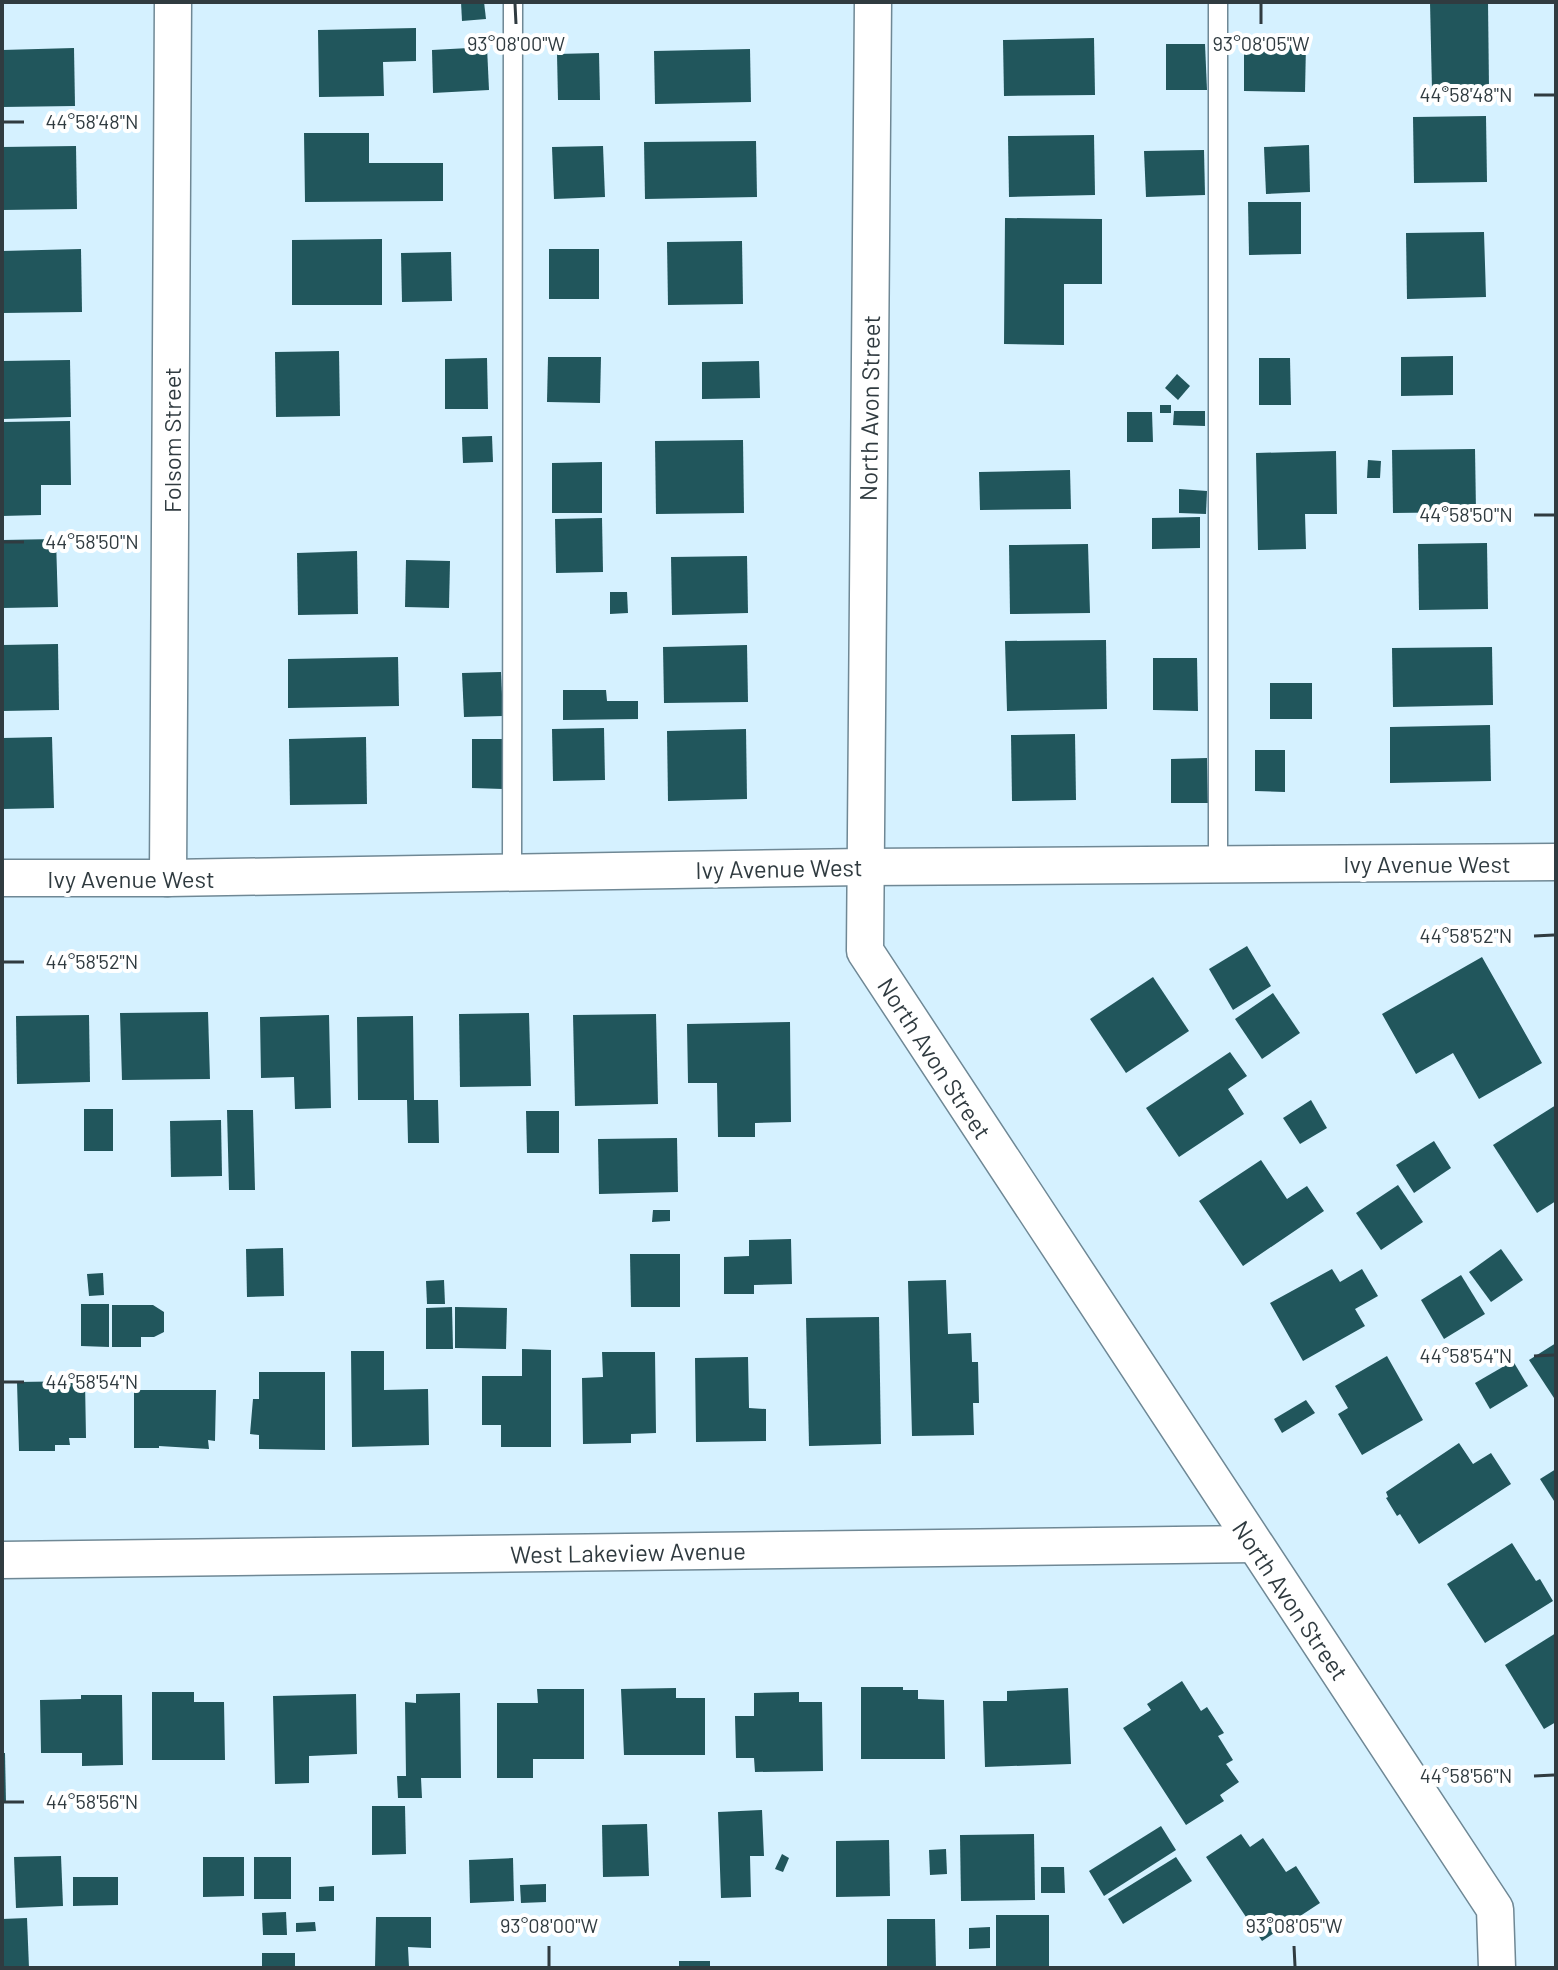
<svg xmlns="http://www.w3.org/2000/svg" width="1558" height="1970" font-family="Barlow,sans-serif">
<rect width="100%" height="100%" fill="#d5f1ff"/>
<g fill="#21565c">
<path d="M 461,2 L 484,2 L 486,19 L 462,21 Z"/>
<path d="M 1430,2 L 1488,2 L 1489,89 L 1432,90 Z"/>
<path d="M 416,28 L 416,61 L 383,62 L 384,96 L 319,97 L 318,30 Z"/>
<path d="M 1094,38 L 1095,95 L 1004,96 L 1003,40 Z"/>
<path d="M 1166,44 L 1205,44 L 1207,90 L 1166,90 Z"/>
<path d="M 1244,44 L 1306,44 L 1305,92 L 1244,91 Z"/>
<path d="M 487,47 L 489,90 L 433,93 L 432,50 Z"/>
<path d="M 74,48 L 75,106 L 2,107 L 2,50 Z"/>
<path d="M 750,49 L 751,102 L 655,104 L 654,51 Z"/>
<path d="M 599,53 L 600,100 L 558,100 L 557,54 Z"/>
<path d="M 1486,116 L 1487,182 L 1414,183 L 1413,117 Z"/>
<path d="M 304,133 L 369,133 L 369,163 L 443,163 L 443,201 L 305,202 Z"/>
<path d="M 1094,135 L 1095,195 L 1009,197 L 1008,136 Z"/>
<path d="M 756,141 L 757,197 L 645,199 L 644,142 Z"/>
<path d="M 1309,145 L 1310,192 L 1266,194 L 1264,147 Z"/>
<path d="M 76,146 L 77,209 L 2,210 L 2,147 Z"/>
<path d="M 603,146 L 605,197 L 554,199 L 552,147 Z"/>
<path d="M 1204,150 L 1205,195 L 1146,197 L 1144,151 Z"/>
<path d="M 1248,202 L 1301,202 L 1301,254 L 1249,255 Z"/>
<path d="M 1005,218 L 1102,219 L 1102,284 L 1064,284 L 1064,345 L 1004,344 Z"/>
<path d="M 1484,232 L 1486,297 L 1407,299 L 1406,233 Z"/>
<path d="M 382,239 L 382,305 L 292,305 L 292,240 Z"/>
<path d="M 742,241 L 743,304 L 668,305 L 667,242 Z"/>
<path d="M 81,249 L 82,312 L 2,313 L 2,251 Z"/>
<rect x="549" y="249" width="50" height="50"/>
<path d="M 451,252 L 452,301 L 402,302 L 401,253 Z"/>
<path d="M 339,351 L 340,416 L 276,417 L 275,352 Z"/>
<path d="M 1453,356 L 1453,395 L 1401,396 L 1401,357 Z"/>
<path d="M 548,357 L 601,357 L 600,403 L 547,402 Z"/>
<path d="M 487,358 L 488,409 L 445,409 L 445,359 Z"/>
<path d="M 1259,358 L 1290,358 L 1291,405 L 1259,405 Z"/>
<path d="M 70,360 L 71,417 L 2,419 L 2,361 Z"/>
<path d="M 759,361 L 760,398 L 702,399 L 702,362 Z"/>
<path d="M 1177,374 L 1190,386 L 1178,400 L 1165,388 Z"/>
<rect x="1160" y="405" width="11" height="8"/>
<path d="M 1174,411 L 1205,411 L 1205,426 L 1173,425 Z"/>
<path d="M 1127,412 L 1152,412 L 1153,442 L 1127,442 Z"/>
<path d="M 70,421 L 71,485 L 41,485 L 41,515 L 2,516 L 2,422 Z"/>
<path d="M 492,436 L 493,462 L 463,463 L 462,437 Z"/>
<path d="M 743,440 L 744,513 L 656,514 L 655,441 Z"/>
<path d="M 1475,449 L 1476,512 L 1393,513 L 1392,450 Z"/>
<path d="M 1336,451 L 1337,514 L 1305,514 L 1306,549 L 1258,550 L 1256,453 Z"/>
<path d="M 1368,460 L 1381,461 L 1380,478 L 1367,478 Z"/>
<path d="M 602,462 L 602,513 L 552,513 L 552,463 Z"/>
<path d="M 1070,470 L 1071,509 L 980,510 L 979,472 Z"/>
<path d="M 1179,489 L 1207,491 L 1206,514 L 1179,513 Z"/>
<path d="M 1200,517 L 1200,548 L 1152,549 L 1152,518 Z"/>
<path d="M 602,518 L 603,572 L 556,573 L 555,519 Z"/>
<path d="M 56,539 L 58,607 L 2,608 L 2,540 Z"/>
<path d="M 1487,543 L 1488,609 L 1419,610 L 1418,544 Z"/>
<path d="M 1088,544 L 1090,613 L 1010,614 L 1009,545 Z"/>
<path d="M 357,551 L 358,614 L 298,615 L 297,553 Z"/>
<path d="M 747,556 L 748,613 L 672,615 L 671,557 Z"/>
<path d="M 406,560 L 450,561 L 449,608 L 405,607 Z"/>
<path d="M 610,592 L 627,592 L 628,613 L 610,614 Z"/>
<path d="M 1106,640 L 1107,709 L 1007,711 L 1005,641 Z"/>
<path d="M 58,644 L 59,710 L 2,711 L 2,645 Z"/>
<path d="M 747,645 L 748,702 L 664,703 L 663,647 Z"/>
<path d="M 1492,647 L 1493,705 L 1393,707 L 1392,648 Z"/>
<path d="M 398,657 L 399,706 L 288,708 L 288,659 Z"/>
<path d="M 1153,658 L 1197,658 L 1198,711 L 1153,710 Z"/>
<path d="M 501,672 L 503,716 L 464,717 L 462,673 Z"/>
<rect x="1270" y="683" width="42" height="36"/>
<path d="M 563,690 L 606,690 L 607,701 L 638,701 L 638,719 L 563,720 Z"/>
<path d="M 1490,725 L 1491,781 L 1390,783 L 1390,727 Z"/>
<path d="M 604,728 L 605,780 L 553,781 L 552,729 Z"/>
<path d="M 746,729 L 747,799 L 668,801 L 667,731 Z"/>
<path d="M 1075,734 L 1076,800 L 1012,801 L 1011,735 Z"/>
<path d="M 52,737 L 54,808 L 2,809 L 2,738 Z"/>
<path d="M 366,737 L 367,804 L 290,805 L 289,739 Z"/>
<path d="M 472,739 L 504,739 L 503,789 L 472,788 Z"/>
<path d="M 1255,750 L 1285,750 L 1285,792 L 1255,791 Z"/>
<path d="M 1207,758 L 1208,803 L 1171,803 L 1171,759 Z"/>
<path d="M 1247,946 L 1271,986 L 1233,1010 L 1209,969 Z"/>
<path d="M 1482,957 L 1542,1063 L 1479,1099 L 1453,1053 L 1416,1074 L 1382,1014 Z"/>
<path d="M 1153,977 L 1189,1031 L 1126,1073 L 1090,1019 Z"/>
<path d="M 1273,993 L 1300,1033 L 1262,1059 L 1235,1019 Z"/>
<path d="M 208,1012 L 210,1079 L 122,1080 L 120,1013 Z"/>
<path d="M 529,1013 L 531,1086 L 460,1087 L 459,1014 Z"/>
<path d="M 656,1014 L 658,1104 L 575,1106 L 573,1015 Z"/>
<path d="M 89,1015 L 90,1082 L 17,1084 L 16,1016 Z"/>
<path d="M 329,1015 L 331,1108 L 295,1109 L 294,1077 L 261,1078 L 260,1017 Z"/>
<path d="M 413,1016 L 414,1100 L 438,1100 L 439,1143 L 408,1143 L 407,1100 L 358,1100 L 357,1017 Z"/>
<path d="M 790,1022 L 791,1122 L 755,1123 L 755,1137 L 718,1137 L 717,1083 L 688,1083 L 687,1024 Z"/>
<path d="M 1230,1052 L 1247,1076 L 1228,1089 L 1244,1114 L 1179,1157 L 1146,1108 Z"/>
<path d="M 1311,1100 L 1327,1128 L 1300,1144 L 1283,1118 Z"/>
<path d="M 1556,1105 L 1556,1201 L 1537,1213 L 1493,1145 Z"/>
<rect x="84" y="1109" width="29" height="42"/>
<path d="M 227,1110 L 253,1110 L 255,1190 L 229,1190 Z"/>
<path d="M 526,1111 L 559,1111 L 559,1153 L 527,1153 Z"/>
<path d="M 221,1120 L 222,1176 L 171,1177 L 170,1121 Z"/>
<path d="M 677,1138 L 678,1192 L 599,1194 L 598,1139 Z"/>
<path d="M 1434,1141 L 1451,1168 L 1414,1193 L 1396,1165 Z"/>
<path d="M 1261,1160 L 1287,1199 L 1307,1186 L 1324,1211 L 1243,1266 L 1199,1201 Z"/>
<path d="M 1398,1185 L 1423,1222 L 1381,1250 L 1356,1213 Z"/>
<path d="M 653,1210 L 670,1210 L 670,1221 L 652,1222 Z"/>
<path d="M 791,1239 L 792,1284 L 754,1285 L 754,1294 L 724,1294 L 724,1257 L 749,1256 L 749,1240 Z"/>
<path d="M 283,1248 L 284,1296 L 247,1297 L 246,1249 Z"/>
<path d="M 1501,1249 L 1523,1280 L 1491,1302 L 1469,1272 Z"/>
<path d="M 630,1254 L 680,1254 L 680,1307 L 631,1307 Z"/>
<path d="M 1332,1269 L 1340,1282 L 1362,1269 L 1378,1296 L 1355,1309 L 1365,1326 L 1303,1361 L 1270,1303 Z"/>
<path d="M 103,1273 L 104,1295 L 89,1296 L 87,1274 Z"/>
<path d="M 1461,1275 L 1485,1314 L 1444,1339 L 1421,1300 Z"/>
<path d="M 444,1280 L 445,1304 L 427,1304 L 426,1281 Z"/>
<path d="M 946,1280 L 948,1334 L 971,1333 L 972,1362 L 978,1362 L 979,1403 L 973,1403 L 974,1435 L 912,1436 L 908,1281 Z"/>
<path d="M 81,1304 L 109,1304 L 109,1347 L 81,1346 Z"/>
<path d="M 112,1305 L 153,1305 L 164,1312 L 164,1332 L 154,1337 L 141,1337 L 141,1347 L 112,1347 Z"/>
<path d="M 452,1307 L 453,1349 L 426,1349 L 426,1308 Z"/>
<path d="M 455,1307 L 507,1308 L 506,1349 L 455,1348 Z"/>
<path d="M 879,1317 L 881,1444 L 809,1446 L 806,1318 Z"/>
<path d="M 1556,1343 L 1556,1401 L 1529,1360 Z"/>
<path d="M 522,1349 L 551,1350 L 551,1447 L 501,1447 L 501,1425 L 482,1425 L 482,1376 L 522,1376 Z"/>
<path d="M 351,1351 L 384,1351 L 384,1390 L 428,1389 L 429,1445 L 352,1447 Z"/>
<path d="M 602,1352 L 655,1352 L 656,1433 L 631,1434 L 631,1443 L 583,1444 L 582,1378 L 603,1377 Z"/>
<path d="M 1387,1356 L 1423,1420 L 1362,1455 L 1338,1414 L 1348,1408 L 1335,1386 Z"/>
<path d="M 748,1357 L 749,1408 L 766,1409 L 766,1441 L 696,1442 L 695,1358 Z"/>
<path d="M 1513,1361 L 1528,1386 L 1490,1409 L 1475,1383 Z"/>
<path d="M 259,1372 L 325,1372 L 325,1450 L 259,1449 L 259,1435 L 250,1434 L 253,1399 L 259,1399 Z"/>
<path d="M 85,1381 L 86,1438 L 69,1438 L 70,1445 L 55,1445 L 55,1451 L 19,1451 L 17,1382 Z"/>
<path d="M 134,1390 L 216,1390 L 215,1441 L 208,1440 L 209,1449 L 159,1446 L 159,1448 L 134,1448 Z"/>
<path d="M 1306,1400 L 1315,1413 L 1282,1433 L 1274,1419 Z"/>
<path d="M 1459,1443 L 1473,1464 L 1491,1453 L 1511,1484 L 1419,1544 L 1400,1514 L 1397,1516 L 1386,1498 L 1388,1497 L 1386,1492 Z"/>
<path d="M 1556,1469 L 1556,1504 L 1540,1479 Z"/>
<path d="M 1512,1543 L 1536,1581 L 1540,1579 L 1553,1601 L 1485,1643 L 1447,1584 Z"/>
<path d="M 1556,1633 L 1556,1722 L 1544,1729 L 1505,1665 Z"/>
<path d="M 1182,1681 L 1201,1711 L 1207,1707 L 1224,1733 L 1218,1736 L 1233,1760 L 1226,1764 L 1239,1782 L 1220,1795 L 1224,1801 L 1186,1825 L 1123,1728 L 1151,1710 L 1147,1704 Z"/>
<path d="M 861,1687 L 903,1687 L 903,1690 L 918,1690 L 918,1699 L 944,1700 L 945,1759 L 861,1759 Z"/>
<path d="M 676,1688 L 676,1698 L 705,1698 L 705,1755 L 624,1755 L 621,1689 Z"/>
<path d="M 1068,1688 L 1071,1764 L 985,1767 L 983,1701 L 1007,1701 L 1007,1691 Z"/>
<path d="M 537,1689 L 584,1689 L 584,1759 L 533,1759 L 533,1778 L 497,1778 L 497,1703 L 538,1703 Z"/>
<path d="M 152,1692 L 194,1692 L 194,1702 L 224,1702 L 225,1760 L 152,1760 Z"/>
<path d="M 799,1692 L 799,1702 L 822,1702 L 823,1771 L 755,1772 L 754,1758 L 736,1758 L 735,1716 L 754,1716 L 754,1693 Z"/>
<path d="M 460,1693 L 461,1778 L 421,1778 L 422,1798 L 398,1798 L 397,1776 L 406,1776 L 405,1702 L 416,1703 L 416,1694 Z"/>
<path d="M 356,1694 L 357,1754 L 309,1756 L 309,1783 L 275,1784 L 273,1696 Z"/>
<path d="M 81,1695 L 122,1695 L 123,1765 L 82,1766 L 82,1753 L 41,1753 L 40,1700 L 81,1699 Z"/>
<path d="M 2,1753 L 5,1753 L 6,1803 L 2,1803 Z"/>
<path d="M 372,1806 L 405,1806 L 406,1854 L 372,1855 Z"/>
<path d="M 762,1810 L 764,1856 L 750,1856 L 751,1897 L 721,1898 L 718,1812 Z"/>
<path d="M 647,1824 L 649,1876 L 603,1877 L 602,1825 Z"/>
<path d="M 1161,1826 L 1176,1850 L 1104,1896 L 1089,1871 Z"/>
<path d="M 1034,1834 L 1035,1900 L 961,1901 L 960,1835 Z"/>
<path d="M 1241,1834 L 1250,1847 L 1263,1838 L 1286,1872 L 1296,1866 L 1320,1903 L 1262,1941 L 1206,1857 Z"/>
<path d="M 889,1840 L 890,1896 L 836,1897 L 836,1841 Z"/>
<path d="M 946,1849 L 947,1874 L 930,1875 L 929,1850 Z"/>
<path d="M 782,1854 L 789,1858 L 783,1872 L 775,1869 Z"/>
<path d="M 61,1856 L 63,1906 L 16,1908 L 14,1857 Z"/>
<path d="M 203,1857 L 244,1857 L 244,1896 L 203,1897 Z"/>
<rect x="254" y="1857" width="37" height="42"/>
<path d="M 1176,1857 L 1192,1881 L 1123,1924 L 1108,1899 Z"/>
<path d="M 513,1858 L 514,1901 L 470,1903 L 469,1860 Z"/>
<path d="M 1041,1867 L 1064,1867 L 1065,1893 L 1041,1893 Z"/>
<path d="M 73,1877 L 118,1877 L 118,1905 L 73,1906 Z"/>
<path d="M 546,1884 L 546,1902 L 521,1903 L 520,1885 Z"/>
<path d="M 334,1886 L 334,1901 L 319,1901 L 319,1887 Z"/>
<path d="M 286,1912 L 287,1935 L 263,1935 L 262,1913 Z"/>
<rect x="996" y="1915" width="53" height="53"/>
<path d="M 376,1917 L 431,1917 L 431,1948 L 408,1947 L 409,1967 L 375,1967 Z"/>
<path d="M 27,1918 L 29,1968 L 2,1968 L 2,1919 Z"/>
<path d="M 887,1919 L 935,1919 L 936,1968 L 887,1968 Z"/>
<path d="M 315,1922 L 316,1931 L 296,1932 L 296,1923 Z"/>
<path d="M 990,1927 L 990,1948 L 969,1949 L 969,1928 Z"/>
<rect x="262" y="1953" width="33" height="15"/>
<rect x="679" y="1961" width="31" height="7"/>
</g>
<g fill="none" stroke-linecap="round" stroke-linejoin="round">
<g stroke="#6f8895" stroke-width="21">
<g id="service">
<path d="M 1218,2 L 1218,865"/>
<path d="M 512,872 L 513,2"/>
</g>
</g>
<g stroke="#6f8895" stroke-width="39">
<g id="minor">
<path d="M 873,2 L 865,951 L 1495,1909 L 1497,1968"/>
<path d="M 2,878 L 168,878 L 864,867 L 1556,862"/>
<path d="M 168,878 L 173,2"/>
<path d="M 2,1560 L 1254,1544"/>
</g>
</g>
<use href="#service" stroke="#fff" stroke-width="18"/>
<use href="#minor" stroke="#fff" stroke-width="36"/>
</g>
<path fill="none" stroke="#303b40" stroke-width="3" d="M 515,4 L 516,24M 1261,4 L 1261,24M 1534,95 L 1554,95M 4,122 L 24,122M 1534,515 L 1554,515M 4,542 L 24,542M 1534,936 L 1554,935M 4,962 L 24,962M 1534,1356 L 1554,1355M 4,1382 L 24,1382M 1534,1776 L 1554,1775M 4,1802 L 24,1802M 549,1946 L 549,1966M 1294,1946 L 1295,1966"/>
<g text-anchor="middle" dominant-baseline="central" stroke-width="8" stroke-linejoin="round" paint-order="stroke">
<g font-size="24" fill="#303b40" stroke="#fff">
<text transform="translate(869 408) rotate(-89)">North Avon Street</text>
<text transform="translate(171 440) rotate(-90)">Folsom Street</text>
<text x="1427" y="863">Ivy Avenue West</text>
<text transform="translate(779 868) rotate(-1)">Ivy Avenue West</text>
<text x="131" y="878">Ivy Avenue West</text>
<text transform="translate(935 1058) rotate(57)">North Avon Street</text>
<text transform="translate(628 1552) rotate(-1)">West Lakeview Avenue</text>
<text transform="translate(1291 1600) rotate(56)">North Avon Street</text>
</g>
</g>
<g font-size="20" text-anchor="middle" fill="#303b40" stroke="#fff" stroke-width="8" stroke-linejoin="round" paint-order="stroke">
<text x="516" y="51">93°08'00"W</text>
<text x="1261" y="51">93°08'05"W</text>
<text x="1466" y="102">44°58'48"N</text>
<text x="92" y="129">44°58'48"N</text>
<text x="1466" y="522">44°58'50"N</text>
<text x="92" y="549">44°58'50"N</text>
<text x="1466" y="943">44°58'52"N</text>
<text x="92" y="969">44°58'52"N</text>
<text x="1466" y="1363">44°58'54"N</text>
<text x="92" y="1389">44°58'54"N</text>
<text x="1466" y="1783">44°58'56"N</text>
<text x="92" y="1809">44°58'56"N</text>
<text x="549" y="1933">93°08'00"W</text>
<text x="1294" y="1933">93°08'05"W</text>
</g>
<rect width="1558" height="1970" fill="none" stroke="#303b40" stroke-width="8"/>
</svg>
